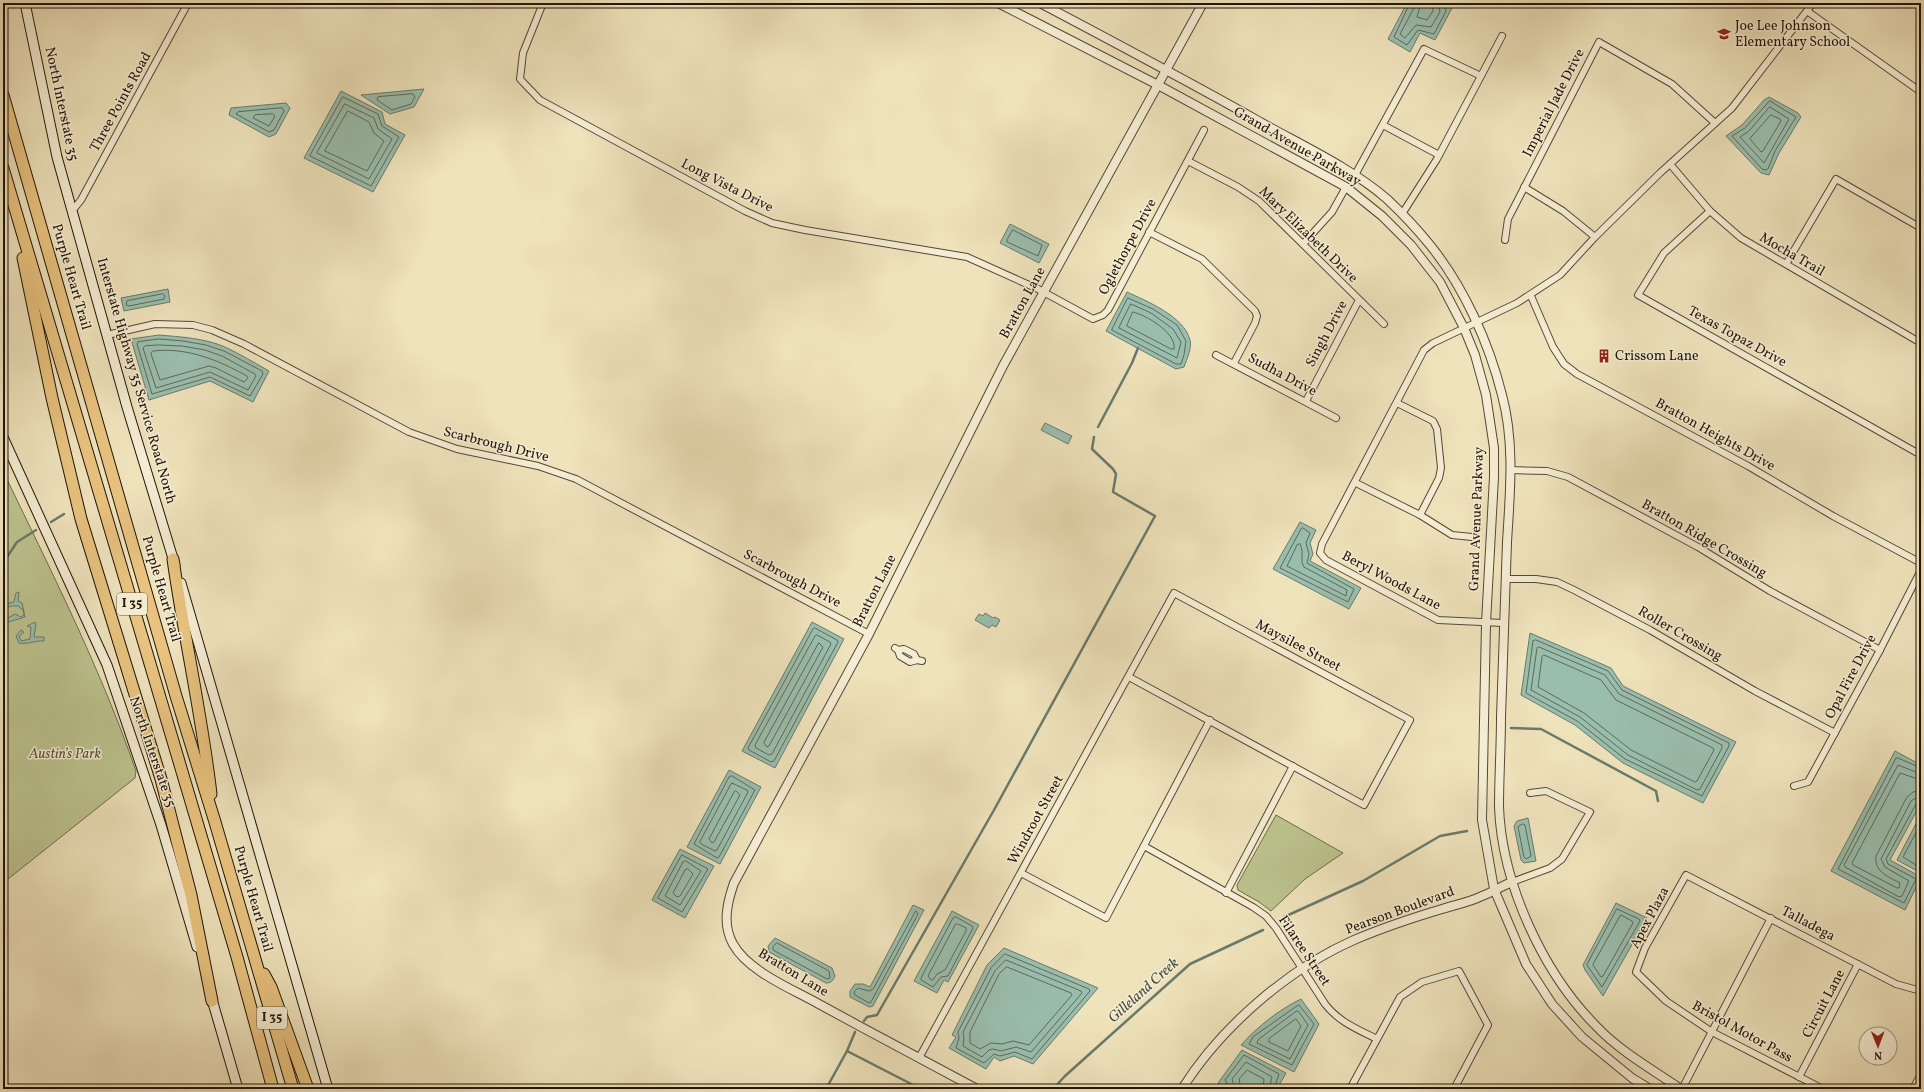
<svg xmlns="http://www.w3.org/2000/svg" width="1924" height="1092" font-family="Vollkorn,serif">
<rect width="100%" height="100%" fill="#efe3bc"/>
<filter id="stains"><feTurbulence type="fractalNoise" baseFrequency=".005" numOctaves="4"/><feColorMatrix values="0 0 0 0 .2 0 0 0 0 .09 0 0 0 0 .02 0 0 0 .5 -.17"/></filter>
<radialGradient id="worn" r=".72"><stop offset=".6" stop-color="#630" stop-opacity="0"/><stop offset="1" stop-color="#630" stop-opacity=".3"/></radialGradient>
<g fill="#bcc38e" stroke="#6e6c4c">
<path d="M 3,471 C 50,569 100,667 136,771 L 135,778 L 3,883 Z"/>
<path d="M 1276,815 L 1343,853 L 1305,879 L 1271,911 L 1259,902 L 1238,890 L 1237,885 Z"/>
</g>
<g fill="#9abead" stroke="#697a6b">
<path d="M 1407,3 L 1443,3 L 1452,8 L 1435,40 L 1420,33 L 1410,52 L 1388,39 Z"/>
<path d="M 424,89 L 414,107 L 390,114 L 361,95 Z"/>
<path d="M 341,91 L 382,112 L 385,124 L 405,135 L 373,192 L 304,158 Z"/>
<path d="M 1769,97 L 1798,113 L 1801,117 L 1779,153 L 1769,175 L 1761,173 L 1726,136 L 1742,125 L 1764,100 Z"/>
<path d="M 286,103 L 290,108 L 276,134 L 269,137 L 229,115 L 231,108 Z"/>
<path d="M 1010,224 L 1049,244 L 1039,263 L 1000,243 Z"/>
<path d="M 168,289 L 170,302 L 124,311 L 121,298 Z"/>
<path d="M 1127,292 C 1146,301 1184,316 1190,340 C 1192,348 1187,359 1184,367 L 1176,369 L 1106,331 Z"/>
<path d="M 159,335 C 181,337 204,338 225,347 C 240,354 255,363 269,371 L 253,402 L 210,381 L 149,400 L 131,339 Z"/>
<path d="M 1045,423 L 1072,436 L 1068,444 L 1041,430 Z"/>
<path d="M 1300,522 L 1316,530 L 1310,543 L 1313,554 L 1310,561 L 1361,588 L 1349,609 L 1273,569 Z"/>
<path d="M 19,592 L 18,601 L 22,603 L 25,617 L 8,622 L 6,619 L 15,614 L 21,617 L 24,615 L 23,610 L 18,606 L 11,606 L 5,609 L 9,603 L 14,602 L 16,593 Z"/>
<path d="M 985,613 L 993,618 L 995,617 L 1000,620 L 996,627 L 992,625 L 989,628 L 975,620 L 979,614 L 983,616 Z"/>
<path d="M 35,622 L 36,624 L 34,637 L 44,637 L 44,641 C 36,640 27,645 19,643 L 16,636 L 21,630 L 24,632 L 19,636 L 21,641 L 30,639 L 31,627 L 27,626 Z"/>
<path d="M 812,622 L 844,639 L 775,768 L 742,751 Z"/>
<path d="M 1530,633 L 1611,668 L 1623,686 L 1736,742 L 1703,803 L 1623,763 L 1575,725 L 1521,695 Z"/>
<path d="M 1895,751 L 1921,765 L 1921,803 L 1890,860 L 1921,877 L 1905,910 L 1831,871 Z"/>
<path d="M 729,770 L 761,787 L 720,864 L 687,847 Z"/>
<path d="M 1921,814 L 1921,873 L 1897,860 Z"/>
<path d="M 1528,818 L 1536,861 L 1524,863 L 1521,860 L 1514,826 L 1517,821 Z"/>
<path d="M 680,849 L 714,866 L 685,918 L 652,900 Z"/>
<path d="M 1616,903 L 1647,918 L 1603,996 L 1585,970 L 1583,965 Z"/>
<path d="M 913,905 L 924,910 L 873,1006 L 869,1007 L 850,997 L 850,991 L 855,984 L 863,984 L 870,987 Z"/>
<path d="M 952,911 L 979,925 L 948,982 L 944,980 L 937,993 L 914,981 Z"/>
<path d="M 775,938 L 832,968 L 835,976 C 833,981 831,983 826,983 L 769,952 L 768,946 Z"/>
<path d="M 1004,948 L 1098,988 L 1033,1064 L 1014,1056 L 1000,1061 L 994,1057 L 986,1069 L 949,1048 L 956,1037 L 952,1035 L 987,965 Z"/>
<path d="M 1301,999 L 1319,1024 L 1294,1072 L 1241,1045 C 1257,1027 1280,1009 1301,999 Z"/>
<path d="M 1242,1050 L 1286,1073 L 1277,1089 L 1229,1089 L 1218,1083 Z"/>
</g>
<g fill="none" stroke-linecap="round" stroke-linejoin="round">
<g stroke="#5d695b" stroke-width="1">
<path d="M 1410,3 L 1394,37 L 1407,45 L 1418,30 L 1434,34 L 1446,11 L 1443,3"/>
<path d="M 1415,3 L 1414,8 L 1400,34 L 1405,38 L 1416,25 L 1431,27 L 1440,12 L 1438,3"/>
<path d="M 1421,3 L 1417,17 L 1427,20 L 1433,11 L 1432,3"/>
<path d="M 413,94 L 415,97 L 411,104 L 392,110 L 377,100 L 378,97 Z"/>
<path d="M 343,97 L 378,114 L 382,126 L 399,137 L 371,186 L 310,156 Z"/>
<path d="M 1770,101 L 1796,117 L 1775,151 L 1768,169 L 1766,170 L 1762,169 L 1732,136 L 1745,128 Z"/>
<path d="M 345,104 L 374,118 L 378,129 L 392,139 L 369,179 L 317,153 Z"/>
<path d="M 1770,107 L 1789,119 L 1764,163 L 1740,137 L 1749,131 Z"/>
<path d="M 282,108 L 284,111 L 274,130 L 269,132 L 236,114 L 238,112 Z"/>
<path d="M 348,111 L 369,122 L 374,133 L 384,141 L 367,171 L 325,151 Z"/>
<path d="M 273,114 L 275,116 L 269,126 L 253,118 L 255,115 Z"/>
<path d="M 1771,115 L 1780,119 L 1781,121 L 1763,151 L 1761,152 L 1750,139 Z"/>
<path d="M 1013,230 L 1042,245 L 1038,256 L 1007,242 L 1007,240 Z"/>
<path d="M 163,294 L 165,296 L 164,299 L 129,306 L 126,305 L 127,301 Z"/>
<path d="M 1128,298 L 1153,309 L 1177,325 L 1186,341 L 1184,355 L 1181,364 L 1176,364 L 1112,330 Z"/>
<path d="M 1131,304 L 1151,313 L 1173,329 L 1181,342 L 1177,358 L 1119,328 Z"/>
<path d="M 1133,312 C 1146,315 1177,333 1174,349 L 1171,349 L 1127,326 Z"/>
<path d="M 159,339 L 183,341 L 206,345 L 224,351 L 262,371 L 263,374 L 250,396 L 210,377 L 152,394 L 137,344 L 138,342 Z"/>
<path d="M 159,345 L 182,346 L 205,350 L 222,356 L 255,374 L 256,376 L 248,390 L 210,372 L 156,388 L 143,348 L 145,346 Z"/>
<path d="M 153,351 C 187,347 218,360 247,376 L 248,378 L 244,382 L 216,368 L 209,366 L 160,380 L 151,354 Z"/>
<path d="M 1303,528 L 1310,533 L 1306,543 L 1309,554 L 1307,563 L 1354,589 L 1348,602 L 1280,568 L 1301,529 Z"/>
<path d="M 1300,544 C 1305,554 1299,559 1304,567 L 1347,590 L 1346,596 L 1287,566 L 1297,545 Z"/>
<path d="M 815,628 L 837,640 L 838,642 L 774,761 L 771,762 L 749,750 L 748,748 L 813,629 Z"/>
<path d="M 817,635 L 830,642 L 831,644 L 772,754 L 769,755 L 756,748 L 755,745 L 815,636 Z"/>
<path d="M 1536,640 L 1608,671 L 1622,690 L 1729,743 L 1729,746 L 1702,796 L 1625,759 L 1577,721 L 1526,693 L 1533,641 Z"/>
<path d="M 819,643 L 823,647 L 769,746 L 767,747 L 764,743 Z"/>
<path d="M 1539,647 L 1605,675 L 1619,694 L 1722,745 L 1722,748 L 1700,789 L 1697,790 L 1628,755 L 1580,717 L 1531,690 L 1537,648 Z"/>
<path d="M 1544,655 L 1601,680 L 1616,700 L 1713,748 L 1714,750 L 1697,781 L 1695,782 L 1631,750 L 1584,713 L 1538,687 L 1542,657 Z"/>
<path d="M 1921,768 L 1898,758 L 1896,758 L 1838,869 L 1904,903 L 1916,879 L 1888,864 L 1886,859 L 1916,804 L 1921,802"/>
<path d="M 1921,774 L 1898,765 L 1844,865 L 1845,867 L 1899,897 L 1902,896 L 1909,881 L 1885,867 L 1881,859 L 1911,801 L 1916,798 L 1921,797"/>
<path d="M 732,776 L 755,790 L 719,857 L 717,858 L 694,844 L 729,777 Z"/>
<path d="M 1921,780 L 1900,773 L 1852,863 L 1853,865 L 1897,888 L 1899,888 L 1900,883 C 1889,877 1874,872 1876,856 L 1907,797 L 1913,792 L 1921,791"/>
<path d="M 732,783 L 747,790 L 748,792 L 717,850 L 715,851 L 701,844 L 700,842 Z"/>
<path d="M 736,791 L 740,795 L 714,842 L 712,843 L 709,839 L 734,792 Z"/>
<path d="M 1921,823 L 1903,857 L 1921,868"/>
<path d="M 1523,824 L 1525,825 L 1531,856 L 1526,859 L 1524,857 L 1518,827 Z"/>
<path d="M 682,855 L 708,869 L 682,912 L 658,898 Z"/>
<path d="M 686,861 L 701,871 L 680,905 L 665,896 L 683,862 Z"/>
<path d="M 688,869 L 693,874 L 680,896 L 677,897 L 673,893 L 685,870 Z"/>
<path d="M 1617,909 L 1639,919 L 1640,921 L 1602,987 L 1587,965 Z"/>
<path d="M 916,911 L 918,914 L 871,1002 L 869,1003 L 855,995 L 854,992 L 858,988 L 869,991 L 873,989 Z"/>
<path d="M 1621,915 L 1632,921 L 1633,923 L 1603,976 L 1601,977 L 1593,965 Z"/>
<path d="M 956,917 L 972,926 L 973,928 L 948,976 L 941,977 L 933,987 L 921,980 L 921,978 L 953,918 Z"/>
<path d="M 958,924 L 966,928 L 966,931 L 945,970 L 937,974 L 933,980 L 931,980 L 928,976 L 955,925 Z"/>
<path d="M 777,943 L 829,971 L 830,978 L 827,979 L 773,950 L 773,947 Z"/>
<path d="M 1005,954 L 1089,989 L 1090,991 L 1032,1059 L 1015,1052 L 1000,1056 L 994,1054 L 984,1063 L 956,1048 L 959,1038 L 958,1032 L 991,968 Z"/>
<path d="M 1006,960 L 1081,991 L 1082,993 L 1031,1052 L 1016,1047 L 1001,1051 L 993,1049 L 989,1050 L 982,1057 L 963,1046 L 964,1038 L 963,1032 L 995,971 Z"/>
<path d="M 1007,967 L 1071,993 L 1072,995 L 1029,1045 L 1013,1041 L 1002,1044 L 991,1043 L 980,1049 L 970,1043 L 970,1032 L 999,974 Z"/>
<path d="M 1299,1005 L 1314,1024 L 1292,1065 L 1249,1044 L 1253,1037 Z"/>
<path d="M 1297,1011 L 1299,1012 L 1308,1025 L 1290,1059 L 1257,1043 L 1258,1040 Z"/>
<path d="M 1296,1019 L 1301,1026 L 1288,1051 L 1269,1042 L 1269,1039 Z"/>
<path d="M 1230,1089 L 1225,1080 L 1244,1055 L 1279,1074 L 1274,1089"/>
<path d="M 1235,1089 L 1232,1079 L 1246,1062 L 1272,1077 L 1269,1089"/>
<path d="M 1241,1089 L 1239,1079 L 1247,1070 L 1264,1079 L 1263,1089"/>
</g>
<g stroke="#697a6b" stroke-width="2.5">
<path d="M 1098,427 L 1132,363 L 1138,348"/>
<path d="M 51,522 L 64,514"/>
<path d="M 3,563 L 17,542 L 36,530"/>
<path d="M 1511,728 L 1541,729 L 1656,791 L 1658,801"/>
<path d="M 1284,917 L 1363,881 L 1440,836 L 1467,831"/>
<path d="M 864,1021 L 867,1017 L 877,1015 L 994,810 L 1155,516 L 1113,492 L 1116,474 L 1113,469 L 1092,449 L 1094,437"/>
<path d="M 847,1051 L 855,1032"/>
<path d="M 826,1089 L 847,1051 L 921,1089"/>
<path d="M 1053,1089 L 1065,1076 L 1190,964 L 1263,930"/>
</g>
<g stroke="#544836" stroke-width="8">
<g id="minor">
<path d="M 543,3 L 523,53 L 520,79 L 540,100 L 745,211 L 772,223 L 805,230 L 967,257 L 1038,289 L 1093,319 L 1103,315 L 1108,310 L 1204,130"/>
<path d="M 1807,11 L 1921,92"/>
<path d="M 1481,76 L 1502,36"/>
<path d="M 1383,125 L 1439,155"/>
<path d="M 1188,161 L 1238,187 L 1259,201 L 1384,324"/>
<path d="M 1670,164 L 1710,211 L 1741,238 L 1921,343"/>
<path d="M 1355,175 L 1424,49 L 1481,76 L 1437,159 L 1402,214"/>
<path d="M 1524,187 L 1563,211 L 1595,237"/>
<path d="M 72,211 L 81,200 L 188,3"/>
<path d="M 1710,211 L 1664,253 L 1638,295 L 1921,455"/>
<path d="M 1149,232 L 1202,259 L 1255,311 L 1257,316 L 1255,323 L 1234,363"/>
<path d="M 1505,240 L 1508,219 L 1599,42 L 1672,84 L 1715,123"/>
<path d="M 1303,244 L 1332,212 L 1346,187"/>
<path d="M 1786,264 L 1836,179 L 1921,228"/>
<path d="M 1531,296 L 1553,347 L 1564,364 L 1577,374 L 1748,466 L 1833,516 L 1921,563"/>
<path d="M 107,335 L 155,324 L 193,325 L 212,330 L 244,344 L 409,432 L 457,449 L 538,466 L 576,479 L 869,634"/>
<path d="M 1216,355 L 1336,418"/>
<path d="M 1306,401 L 1359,300"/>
<path d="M 1397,403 L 1433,421 L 1437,429 L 1441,468 L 1439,478 L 1420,515"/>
<path d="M 1510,470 L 1547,471 L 1568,477 L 1698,547 L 1770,591 L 1880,650"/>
<path d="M 1356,483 L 1420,515 L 1452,535 L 1472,537"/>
<path d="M 1506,579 L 1536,579 L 1557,582 L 1574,590 L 1650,630 L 1755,691 L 1835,733"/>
<path d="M 1503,623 L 1438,620 L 1326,560 L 1320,553 L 1322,544 L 1424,350 L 1433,343 L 1517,303 L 1560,275 L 1595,237 L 1660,173 L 1732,108 L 1813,3"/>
<path d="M 895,648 L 898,650 L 900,656 L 910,662 L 917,660 L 922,661"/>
<path d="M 898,650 L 904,649 L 914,654 L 917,660"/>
<path d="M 1794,786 L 1808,782 L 1880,650 L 1921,570"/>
<path d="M 1144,846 L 1253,907 L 1266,916 L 1276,928 L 1325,1004 C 1339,1022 1357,1029 1377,1039"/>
<path d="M 1021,873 L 1106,918 L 1210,720"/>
<path d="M 1512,882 L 1550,868 L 1562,859 L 1590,812 L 1546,791 L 1530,793"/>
<path d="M 1226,893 L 1293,766"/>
<path d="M 919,1058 L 1174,593 L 1410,720 L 1364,805 L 1129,677"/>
<path d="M 1799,1077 L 1858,964"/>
<path d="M 1350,1089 L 1400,997 L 1422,982 L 1459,971 L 1488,1025 L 1454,1089"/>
<path d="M 1682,1089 L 1771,918"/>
<path d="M 1823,1089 L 1712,1032 L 1666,1001 L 1636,972 L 1645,948 L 1686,875 L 1896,984 L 1921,991"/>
</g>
</g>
<g stroke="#544836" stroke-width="10">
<g id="tertiary">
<path d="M 998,3 L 1158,85 L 1346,187 L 1382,216 L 1411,245 L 1440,282 L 1464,328 L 1475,355 L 1486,395 L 1494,448 L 1494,477 L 1486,623 L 1482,820 L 1494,889 L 1526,964 L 1552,1004 L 1582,1037 L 1632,1078 L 1650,1089"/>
<path d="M 1040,3 C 1112,41 1184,79 1255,119 C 1297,143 1352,168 1387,199 C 1402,213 1417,229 1430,245 C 1464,287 1489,343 1502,395 C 1515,443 1510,493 1507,542 C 1505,600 1503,658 1501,717 C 1501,747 1499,777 1499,807 C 1502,884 1543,973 1597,1027 C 1621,1052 1653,1070 1681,1089"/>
<path d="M 977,1089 C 923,1060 870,1032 817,1003 C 790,988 748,971 733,944 C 722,924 727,903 734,883 L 869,634 L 1003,366 L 1203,3"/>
<path d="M 1182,1089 C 1220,1028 1288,969 1354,940 C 1382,928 1412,918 1442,909 C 1455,905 1470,902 1482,896 C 1493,892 1502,886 1512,882"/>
<path d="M 1914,1089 L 1921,1076"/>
</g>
</g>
<g stroke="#201409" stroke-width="11">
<g id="secondary">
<path d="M 25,3 L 57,157 L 127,407 L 175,565"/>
<path d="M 3,437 L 107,665 L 161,825 L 197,947"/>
<path d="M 181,583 L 328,1089"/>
<path d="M 211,996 L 238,1089"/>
</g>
</g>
<g stroke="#201409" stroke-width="13">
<g id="motorway">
<path d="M 3,95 L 176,696 L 215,822 L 293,1089"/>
<path d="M 3,168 L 237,957 L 273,1089"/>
<path d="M 23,258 L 52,398 L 81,519 L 161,779 L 191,895 L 212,1001"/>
<path d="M 173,559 C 184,637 202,715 211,794"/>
<path d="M 264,974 L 271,987 L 308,1089"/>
</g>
</g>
<use href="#minor" stroke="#f5edd3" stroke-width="6"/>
<use href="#tertiary" stroke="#f5edd3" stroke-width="8"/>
<use href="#secondary" stroke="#f5edd3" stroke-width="9"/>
<use href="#motorway" stroke="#e8c27e" stroke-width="11"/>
</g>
<defs>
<g id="school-bare" transform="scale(1.08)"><path d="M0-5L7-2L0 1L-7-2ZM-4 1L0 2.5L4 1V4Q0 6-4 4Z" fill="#8f2418" stroke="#f5edd3" stroke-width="2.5" paint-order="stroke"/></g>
<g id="building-bare" transform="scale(1.08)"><path d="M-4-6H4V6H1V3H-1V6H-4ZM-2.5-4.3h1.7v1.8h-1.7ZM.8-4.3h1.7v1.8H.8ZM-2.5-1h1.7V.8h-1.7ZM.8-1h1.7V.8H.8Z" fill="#8f2418" stroke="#f5edd3" stroke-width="2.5" paint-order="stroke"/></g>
</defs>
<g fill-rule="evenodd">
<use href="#school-bare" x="1724" y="34"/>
<use href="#building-bare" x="1604" y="356"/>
</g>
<g text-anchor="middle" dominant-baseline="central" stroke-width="3" stroke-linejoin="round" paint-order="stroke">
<g fill="#f5edd3" stroke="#605546" stroke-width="1">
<rect x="117" y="593" width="30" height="22" rx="3"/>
<rect x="257" y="1007" width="30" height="22" rx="3"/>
</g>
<g font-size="13" font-weight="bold" fill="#201409">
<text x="132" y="604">I 35</text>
<text x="272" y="1018">I 35</text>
</g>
<g font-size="14" fill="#201409" stroke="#f5edd3" text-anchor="start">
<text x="1735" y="26">Joe Lee Johnson<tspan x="1735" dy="16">Elementary School</tspan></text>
<text x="1615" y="356">Crissom Lane</text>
</g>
<g font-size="14" fill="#201409" stroke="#f5edd3">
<text transform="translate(121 102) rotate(-61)">Three Points Road</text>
<text transform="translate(1554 103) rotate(-63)">Imperial Jade Drive</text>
<text transform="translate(61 104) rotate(78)">North Interstate 35</text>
<text transform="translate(1297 147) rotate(30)">Grand Avenue Parkway</text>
<text transform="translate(727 186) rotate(27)">Long Vista Drive</text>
<text transform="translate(1308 235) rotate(44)">Mary Elizabeth Drive</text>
<text transform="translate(1128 247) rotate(-62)">Oglethorpe Drive</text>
<text transform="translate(1792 255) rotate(30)">Mocha Trail</text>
<text transform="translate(71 277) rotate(74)">Purple Heart Trail</text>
<text transform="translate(1023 303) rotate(-61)">Bratton Lane</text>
<text transform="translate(1327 334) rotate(-62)">Singh Drive</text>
<text transform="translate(1737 337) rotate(29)">Texas Topaz Drive</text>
<text transform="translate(1282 375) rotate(28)">Sudha Drive</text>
<text transform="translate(136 381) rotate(74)">Interstate Highway 35 Service Road North</text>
<text transform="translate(1715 435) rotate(29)">Bratton Heights Drive</text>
<text transform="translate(496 445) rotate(14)">Scarbrough Drive</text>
<text transform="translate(1477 519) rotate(-88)">Grand Avenue Parkway</text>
<text transform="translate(1704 539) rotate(30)">Bratton Ridge Crossing</text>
<text transform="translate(792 579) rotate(28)">Scarbrough Drive</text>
<text transform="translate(1391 581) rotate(28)">Beryl Woods Lane</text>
<text transform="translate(161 589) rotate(74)">Purple Heart Trail</text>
<text transform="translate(875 591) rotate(-63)">Bratton Lane</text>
<text transform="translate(1680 634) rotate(30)">Roller Crossing</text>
<text transform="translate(1298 646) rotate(28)">Maysilee Street</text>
<text transform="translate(1851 677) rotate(-62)">Opal Fire Drive</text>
<text transform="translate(152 752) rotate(71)">North Interstate 35</text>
<text transform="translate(1036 820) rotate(-61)">Windroot Street</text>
<text transform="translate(253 899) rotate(74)">Purple Heart Trail</text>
<text transform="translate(1400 911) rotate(-20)">Pearson Boulevard</text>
<text transform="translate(1650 918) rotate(-62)">Apex Plaza</text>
<text transform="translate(1808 924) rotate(28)">Talladega</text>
<text transform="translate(1304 951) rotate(56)">Filaree Street</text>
<text transform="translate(793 973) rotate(31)">Bratton Lane</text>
<text transform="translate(1824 1004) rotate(-62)">Circuit Lane</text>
<text transform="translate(1742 1032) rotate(29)">Bristol Motor Pass</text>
</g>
<g font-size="14" font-style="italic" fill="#575138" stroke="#f5edd3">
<text x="65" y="754">Austin’s Park</text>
</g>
<g font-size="15" font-style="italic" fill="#4b5042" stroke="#f5edd3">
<text transform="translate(1144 991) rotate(-42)">Gilleland Creek</text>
</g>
</g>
<rect width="1924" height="1092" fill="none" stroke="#efe3bc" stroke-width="16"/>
<rect x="4" y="4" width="1916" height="1084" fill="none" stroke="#201409" stroke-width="2"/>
<rect x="8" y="8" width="1908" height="1076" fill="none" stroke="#201409"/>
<g transform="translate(1878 1046) rotate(179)"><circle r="19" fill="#f5edd3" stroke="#a09682"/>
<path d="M0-3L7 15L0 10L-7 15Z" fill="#8f2418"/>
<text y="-6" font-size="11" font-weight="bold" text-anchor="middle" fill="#201409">N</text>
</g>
<rect width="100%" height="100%" filter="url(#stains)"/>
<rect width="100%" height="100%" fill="url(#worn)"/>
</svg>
